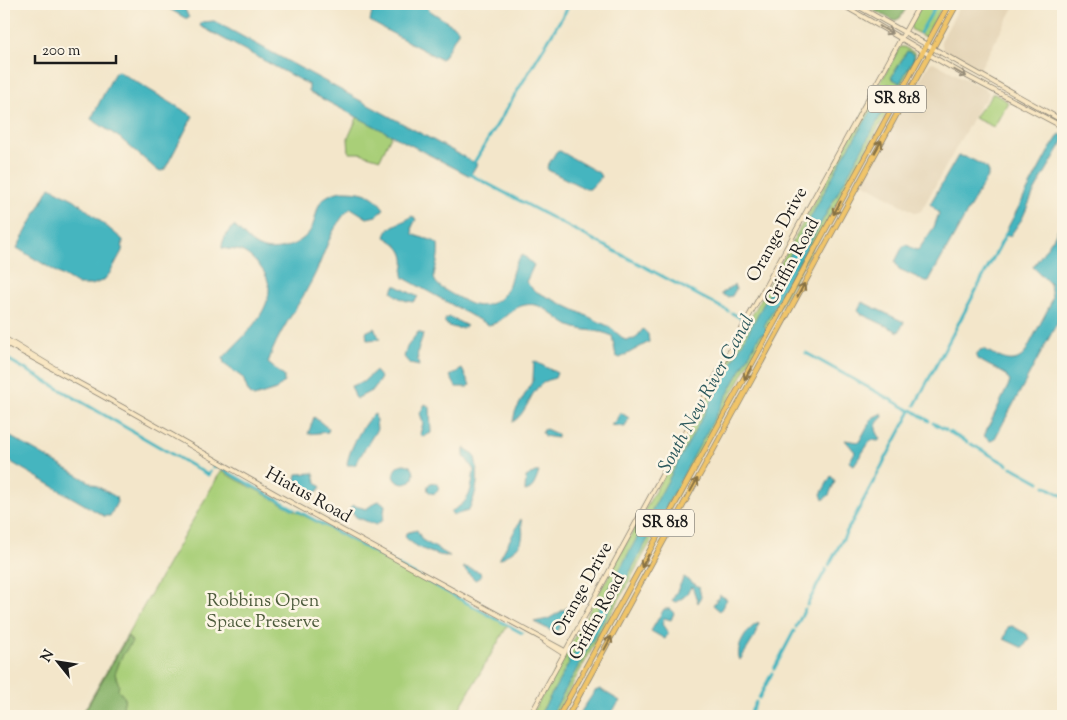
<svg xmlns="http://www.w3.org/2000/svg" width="1067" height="720" font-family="'Sorts Mill Goudy',serif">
<rect width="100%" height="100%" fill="#fcf5e5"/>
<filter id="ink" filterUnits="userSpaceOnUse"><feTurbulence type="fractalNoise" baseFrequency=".02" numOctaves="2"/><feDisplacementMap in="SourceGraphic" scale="10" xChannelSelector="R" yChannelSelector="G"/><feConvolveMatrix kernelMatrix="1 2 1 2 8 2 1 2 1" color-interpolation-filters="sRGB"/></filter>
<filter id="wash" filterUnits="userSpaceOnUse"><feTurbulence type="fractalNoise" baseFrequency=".0096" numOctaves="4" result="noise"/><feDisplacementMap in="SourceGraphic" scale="20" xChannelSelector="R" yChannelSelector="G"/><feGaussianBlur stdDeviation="1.12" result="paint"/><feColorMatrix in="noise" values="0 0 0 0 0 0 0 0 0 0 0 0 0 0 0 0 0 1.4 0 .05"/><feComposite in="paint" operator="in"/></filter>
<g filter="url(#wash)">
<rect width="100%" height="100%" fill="#f3e6ca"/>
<g fill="#e5d5b7">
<path d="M 961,4 L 1016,4 L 978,72 L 943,49 L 941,41 Z"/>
<path d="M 933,62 L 986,90 L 989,93 L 985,101 L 981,103 L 921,211 L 916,213 L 860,181 L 930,63 Z"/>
</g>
<g fill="#a9cf78" stroke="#62764a">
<path d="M 922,4 L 944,4 L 925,37 L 912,30 L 910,26 Z"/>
<path d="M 900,47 L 904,47 L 915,53 L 915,61 L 555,716 L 531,716 Z"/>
<path d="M 993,93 L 1008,102 L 994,127 L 974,118 C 981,106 986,105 993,93 Z"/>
<path d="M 358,116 L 392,134 L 380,159 L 360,153 L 349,153 L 348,138 Z"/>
<path d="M 221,471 L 508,625 L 455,716 L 81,716 Z"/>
</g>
<g fill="#86b268" stroke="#516742">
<path d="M 862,4 L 909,4 L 900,18 L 894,21 Z"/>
<path d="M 128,636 L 132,642 L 122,656 L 115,674 L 119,685 L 118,690 L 125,698 L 121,716 L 82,716 Z"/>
</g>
<g fill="#45b5bf" stroke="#30686e">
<path d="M 161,4 L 183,5 L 189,18 L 185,18 Z"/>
<path d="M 374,4 L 424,4 L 429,10 L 458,29 L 458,32 L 443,58 L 440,59 L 373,23 L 370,21 Z"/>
<path d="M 214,21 L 477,164 L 470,176 L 309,92 L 309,85 L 200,26 L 202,22 Z"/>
<path d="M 907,51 L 913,54 L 914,58 L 900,83 L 891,78 Z"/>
<path d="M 118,71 L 193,116 L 165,169 L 162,171 L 157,170 L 120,138 L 91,119 L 115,72 Z"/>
<path d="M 888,84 L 896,88 L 764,326 L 767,329 L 764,335 L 761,334 L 759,337 L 551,716 L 539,716 L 569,663 L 568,659 L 573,656 L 843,157 Z"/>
<path d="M 1060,134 L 1063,136 L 1063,142 L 1035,190 L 1022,219 L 1010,236 L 1007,236 L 1007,229 L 1048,152 Z"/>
<path d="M 560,151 L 599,173 L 601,177 L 590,189 L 586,189 L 548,170 L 547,167 L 556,152 Z"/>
<path d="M 958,156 C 968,156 979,163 988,169 L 988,175 L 931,277 L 929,281 L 925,281 L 899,269 L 895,262 L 903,246 L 907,245 L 916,250 L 919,249 L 934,227 L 939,213 L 930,204 Z"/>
<path d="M 50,187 L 75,200 L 123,240 L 122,251 L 110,273 L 104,280 L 92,285 L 78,285 L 17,248 Z"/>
<path d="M 341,191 C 360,191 373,192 384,209 L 376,216 L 367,218 L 351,208 C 330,225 324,259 311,282 C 297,309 277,333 268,363 L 284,376 L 284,382 L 276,390 L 254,397 L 249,394 L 243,378 L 224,364 L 223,358 C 243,336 287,300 261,268 C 255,261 250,255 241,251 C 235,249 228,250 222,248 C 222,240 228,230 234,226 C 244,234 250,244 261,248 C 276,254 302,244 310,231 C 321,212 311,198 341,191 Z"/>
<path d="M 412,216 L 416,219 L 412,227 L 413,234 C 421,239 432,238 438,244 C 441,278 417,277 461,299 C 471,305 478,308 490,304 C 517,294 506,267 523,255 L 534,265 L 526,282 L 535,291 L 610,327 L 625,340 L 635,339 L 643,329 L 648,334 L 649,342 L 620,358 L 616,356 L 612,336 C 599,329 583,332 570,326 C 553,318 543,299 521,306 C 508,310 502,324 488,325 L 404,278 C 402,273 403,271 404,266 C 406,251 397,244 385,237 C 388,223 403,224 412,216 Z"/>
<path d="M 1063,218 L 1063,263 L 1054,283 L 1057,290 L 1063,294 L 1063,312 L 994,440 L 990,441 L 984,436 L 1010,382 L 1005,374 L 977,359 L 976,356 L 980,350 L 984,349 C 997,356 1013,368 1025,353 L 1050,305 L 1052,297 L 1050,284 L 1033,267 L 1054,237 Z"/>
<path d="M 734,285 L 736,289 L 732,296 L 727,297 L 721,294 Z"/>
<path d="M 394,286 L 397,286 L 418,297 L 413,302 C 405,301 397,298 392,292 Z"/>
<path d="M 862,302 L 904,322 L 899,332 L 861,314 L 858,311 Z"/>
<path d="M 450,317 L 467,326 C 461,330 450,328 445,323 L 445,319 Z"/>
<path d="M 374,328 L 380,339 L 367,340 L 366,332 Z"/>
<path d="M 418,332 L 423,334 C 420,350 415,348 419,366 L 410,364 L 404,357 L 407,347 Z"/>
<path d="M 534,361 L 557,373 L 555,378 C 528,384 532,409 513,422 L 515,412 L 533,380 Z"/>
<path d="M 462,369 L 470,385 L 468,387 L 456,387 L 450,376 Z"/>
<path d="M 375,371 L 381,378 L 373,390 L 356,399 L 351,386 L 363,382 Z"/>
<path d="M 425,404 L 430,407 L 431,433 L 423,437 L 420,434 L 423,423 L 420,413 Z"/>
<path d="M 620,412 L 629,418 L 625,427 L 611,425 L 616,421 Z"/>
<path d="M 882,413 L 883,417 C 873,425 875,430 881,439 L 878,441 L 871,440 L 854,465 L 849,462 L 855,452 L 845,440 L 859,442 L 872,418 Z"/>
<path d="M 375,414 L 377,429 L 355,465 L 347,465 C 347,454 365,418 375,414 Z"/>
<path d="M 314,417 L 329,429 L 328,432 L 308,434 Z"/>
<path d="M 546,429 L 557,434 L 557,438 L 544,436 L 542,431 Z"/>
<path d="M 4,433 L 116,497 L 117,502 L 110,516 L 104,516 L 4,458 Z"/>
<path d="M 464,448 L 474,454 C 480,473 478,493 468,511 L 454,515 L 450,512 C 471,501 471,492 474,470 L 464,456 Z"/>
<circle cx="404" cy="474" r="10"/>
<path d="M 535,472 L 539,472 C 536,480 534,490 525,491 L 526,477 Z"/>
<path d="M 314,473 L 316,482 L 321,487 L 316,493 L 304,488 L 296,479 L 297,474 Z"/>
<path d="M 831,476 L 835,481 L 829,495 L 823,500 L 821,494 Z"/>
<circle cx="433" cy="488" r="5.5"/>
<path d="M 380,501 L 385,505 L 383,520 L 376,525 L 356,517 L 350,509 L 352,505 L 366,509 L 376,502 Z"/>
<path d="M 521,519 C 526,546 520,546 499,560 Z"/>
<path d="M 417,530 L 422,540 L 450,556 C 437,557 414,547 405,537 L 406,533 Z"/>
<path d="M 465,567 L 480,572 L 481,577 L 475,580 L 463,568 Z"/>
<path d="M 684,577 L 699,587 L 701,597 L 698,603 L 692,586 L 684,597 L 676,602 L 672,601 Z"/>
<path d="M 720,595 L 727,599 L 720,611 L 713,605 Z"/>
<path d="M 572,605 L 556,633 L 534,622 L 548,619 Z"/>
<path d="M 664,609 L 670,609 L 674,613 L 671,620 L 664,618 L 662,624 L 668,633 L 665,639 L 651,631 Z"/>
<path d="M 759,623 L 754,638 L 740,660 C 734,648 748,627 759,623 Z"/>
<path d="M 1012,626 L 1027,634 L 1029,639 L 1023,648 L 1004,639 L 1008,627 Z"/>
<path d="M 600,689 L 620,701 L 609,716 L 592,713 L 590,716 L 578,716 L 595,691 Z"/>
</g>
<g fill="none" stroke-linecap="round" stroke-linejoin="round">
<g stroke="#45b5bf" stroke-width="3">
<path d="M 920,33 L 937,4"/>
<path d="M 472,166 L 570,4"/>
<path d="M 470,171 L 471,175 L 728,311"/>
<path d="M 732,313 L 744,320"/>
<path d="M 806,353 L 911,411 L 829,565"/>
<path d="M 4,357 L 208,475 L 210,472"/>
<path d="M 915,405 L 1007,232"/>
<path d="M 912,410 L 929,421"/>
<path d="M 933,423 L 946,430"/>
<path d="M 949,432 L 967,442"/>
<path d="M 971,444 L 1008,465"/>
<path d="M 213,467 L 214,465 L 217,467"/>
<path d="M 1012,467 L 1039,482"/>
<path d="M 222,469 L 294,509"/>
<path d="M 1045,486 L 1063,496"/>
<path d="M 298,511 L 522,633"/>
<path d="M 807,605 L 826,569"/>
<path d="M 796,627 L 805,609"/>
<path d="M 774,669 L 794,631"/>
<path d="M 759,698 L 772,673"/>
<path d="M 749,716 L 756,702"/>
</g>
</g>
</g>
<g filter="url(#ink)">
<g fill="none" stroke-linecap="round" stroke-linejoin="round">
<g stroke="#888173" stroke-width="5.5">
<g id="secondary">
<path d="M 841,4 L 961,73 L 1063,127"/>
<path d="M 854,4 L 1063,121"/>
<path d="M 4,338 L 59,371"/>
<path d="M 4,342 L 128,410 L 281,497 L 565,651"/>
<path d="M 545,642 L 564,654"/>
<path d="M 530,716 L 920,4"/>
</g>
</g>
<g stroke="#888173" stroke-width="6">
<g id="primary">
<path d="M 559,716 L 949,4"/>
<path d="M 568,716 L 957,4"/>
</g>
</g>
<use href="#secondary" stroke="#f9e7c3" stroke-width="4"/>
<use href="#primary" stroke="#f0c469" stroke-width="4.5"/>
</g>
<defs><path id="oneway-shaft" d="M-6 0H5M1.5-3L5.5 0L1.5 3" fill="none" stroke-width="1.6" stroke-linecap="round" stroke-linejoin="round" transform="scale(1.25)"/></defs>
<g stroke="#968c78">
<use href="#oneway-shaft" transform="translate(886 30) rotate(31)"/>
<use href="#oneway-shaft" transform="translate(960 73) rotate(29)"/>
</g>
<g stroke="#867042">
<use href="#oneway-shaft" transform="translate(878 147) rotate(-61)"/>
<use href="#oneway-shaft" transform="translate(837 208) rotate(119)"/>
<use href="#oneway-shaft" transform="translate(801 290) rotate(-62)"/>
<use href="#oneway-shaft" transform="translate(748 373) rotate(119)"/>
<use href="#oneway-shaft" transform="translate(694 485) rotate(-61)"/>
<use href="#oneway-shaft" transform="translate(645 561) rotate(119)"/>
<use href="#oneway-shaft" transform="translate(608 643) rotate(-62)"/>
</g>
</g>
<g text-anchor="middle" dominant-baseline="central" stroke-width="5" stroke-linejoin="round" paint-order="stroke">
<g fill="#fcf5e5" stroke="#5f5d58" stroke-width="1">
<rect x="868" y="85.5" width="58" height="27" rx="4"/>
<rect x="636" y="509.5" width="58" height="27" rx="4"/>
</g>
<g font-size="16" font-weight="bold" fill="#1c1c1c">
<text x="897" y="99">SR 818</text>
<text x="665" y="523">SR 818</text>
</g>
<g font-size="18" fill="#1c1c1c" stroke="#fcf5e5">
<text transform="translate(778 235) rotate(-61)">Orange Drive</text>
<text transform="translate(793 262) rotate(-62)">Griffin Road</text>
<text transform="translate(308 496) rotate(29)">Hiatus Road</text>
<text transform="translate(583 590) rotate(-61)">Orange Drive</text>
<text transform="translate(598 617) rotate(-61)">Griffin Road</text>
</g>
<g font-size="18" fill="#4d5b3c" stroke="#fcf5e5">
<text x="263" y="602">Robbins Open<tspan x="263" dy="21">Space Preserve</tspan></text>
</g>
<g font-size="19" font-style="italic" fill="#2c595d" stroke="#fcf5e5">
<text transform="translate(707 394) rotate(-61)">South New River Canal</text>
</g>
</g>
<rect width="1067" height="720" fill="none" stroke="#fcf5e5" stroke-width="20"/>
<g transform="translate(58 662) rotate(300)" stroke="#fcf5e5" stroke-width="4" paint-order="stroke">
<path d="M0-4L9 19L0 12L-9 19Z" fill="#1c1c1c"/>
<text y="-8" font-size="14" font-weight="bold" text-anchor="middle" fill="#1c1c1c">N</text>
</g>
<path d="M35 55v8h81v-8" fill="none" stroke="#1c1c1c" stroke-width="2.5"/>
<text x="42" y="55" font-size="15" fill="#1c1c1c" stroke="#fcf5e5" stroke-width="4" paint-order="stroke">200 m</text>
</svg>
